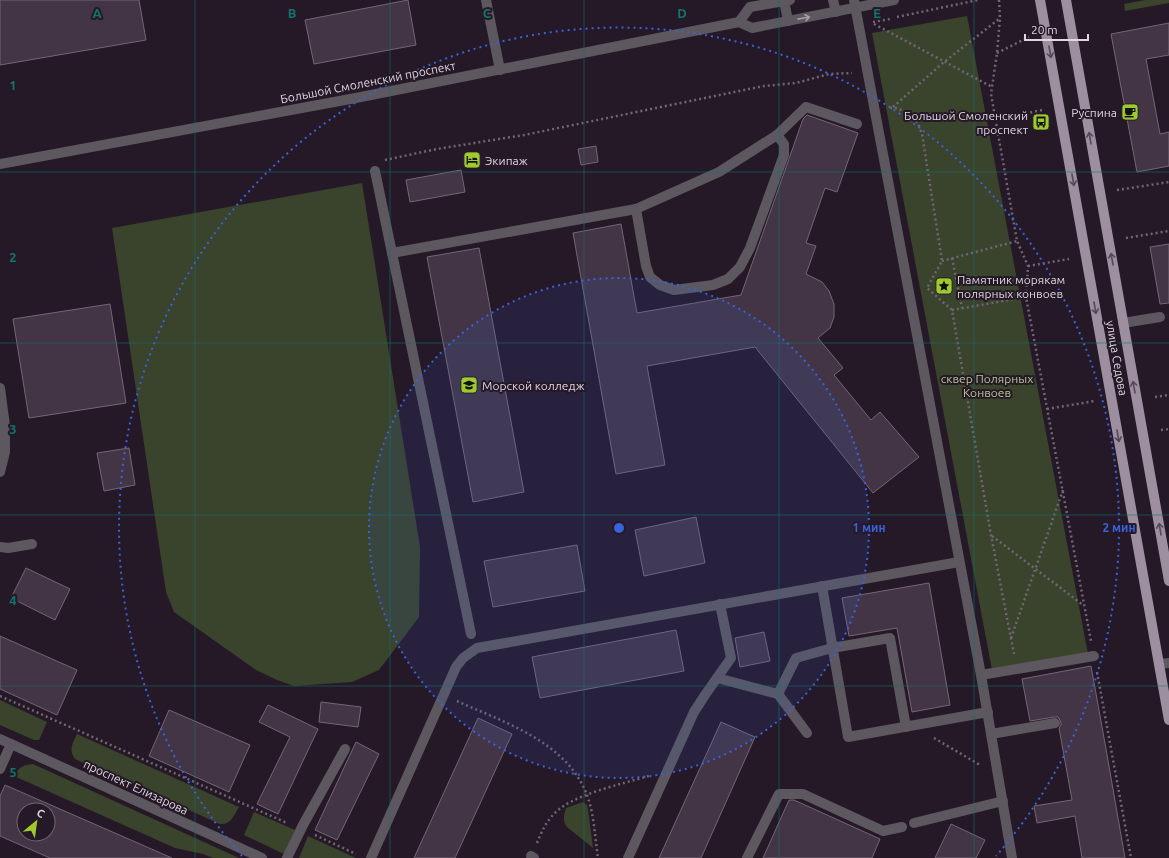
<svg xmlns="http://www.w3.org/2000/svg" width="1169" height="858" font-family="Ubuntu,sans-serif">
<rect width="100%" height="100%" fill="#251928"/>
<g fill="#3a432c">
<path d="M 1145,0 L 1169,0 L 1169,3 L 1125,11 L 1124,4 Z"/>
<path d="M 967,16 L 1088,654 L 992,670 L 872,33 Z"/>
<path d="M 362,183 L 420,547 L 419,617 L 379,670 L 352,682 L 294,686 L 277,680 L 256,670 L 174,612 L 166,592 L 112,228 Z"/>
<path d="M 0,700 L 47,722 L 39,740 L 34,740 L 0,725 Z"/>
<path d="M 77,734 L 239,807 C 234,815 231,825 220,824 L 75,759 C 68,750 73,743 77,734 Z"/>
<path d="M 33,764 L 239,858 L 213,858 L 203,854 L 175,848 L 14,776 C 19,767 23,765 33,764 Z"/>
<path d="M 583,802 L 587,805 L 588,809 L 593,848 L 567,827 C 562,820 564,816 566,808 Z"/>
<path d="M 254,812 L 295,830 L 284,854 L 244,835 Z"/>
<path d="M 308,836 L 356,858 L 299,858 Z"/>
</g>
<g fill="#433546" stroke="#746577" fill-rule="evenodd">
<path d="M 0,0 L 139,0 L 146,40 L 0,65 Z"/>
<path d="M 408,0 L 416,45 L 314,64 L 305,20 Z"/>
<path d="M 1169,23 L 1169,55 L 1146,59 L 1160,134 L 1169,132 L 1169,166 L 1137,172 L 1111,34 Z"/>
<path d="M 807,115 L 858,133 L 837,192 L 825,188 L 806,243 L 816,246 L 806,274 L 822,282 L 829,291 L 834,304 L 834,317 L 830,328 L 818,338 L 843,368 L 834,375 L 871,420 L 880,412 L 919,457 L 873,493 L 755,347 L 647,366 L 665,465 L 616,474 L 573,233 L 621,224 L 637,313 L 741,295 L 803,119 Z"/>
<path d="M 596,146 L 598,162 L 581,165 L 578,149 Z"/>
<path d="M 461,170 L 465,192 L 410,202 L 406,180 Z"/>
<path d="M 1169,244 L 1169,303 L 1160,304 L 1150,247 Z"/>
<path d="M 479,248 L 524,492 L 473,502 L 427,257 Z"/>
<path d="M 110,304 L 126,403 L 29,418 L 13,319 Z"/>
<path d="M 129,448 L 135,485 L 104,491 L 97,453 Z"/>
<path d="M 696,517 L 705,563 L 644,576 L 635,530 Z"/>
<path d="M 577,545 L 585,591 L 493,607 L 484,561 Z"/>
<path d="M 26,568 L 70,589 L 55,620 L 11,598 Z"/>
<path d="M 929,583 L 950,705 L 912,712 L 897,628 L 849,636 L 842,598 Z"/>
<path d="M 676,630 L 684,671 L 540,698 L 532,657 Z"/>
<path d="M 764,632 L 770,661 L 740,667 L 735,638 Z"/>
<path d="M 0,636 L 77,670 L 57,715 L 0,689 Z"/>
<path d="M 1091,666 L 1106,749 L 1125,858 L 1082,858 L 1075,816 L 1037,823 L 1034,806 L 1072,800 L 1059,728 L 1061,725 L 1061,722 L 1058,717 L 1054,717 L 1030,721 L 1022,679 Z"/>
<path d="M 321,702 L 361,707 L 358,727 L 319,722 Z"/>
<path d="M 268,705 L 318,729 L 278,814 L 257,804 L 290,737 L 259,722 Z"/>
<path d="M 169,710 L 250,745 L 229,792 L 149,756 Z"/>
<path d="M 478,718 L 512,734 L 455,858 L 414,858 Z"/>
<path d="M 721,722 L 755,737 L 701,858 L 659,858 Z"/>
<path d="M 356,742 L 379,754 L 337,840 L 315,830 Z"/>
<path d="M 5,785 L 172,858 L 50,858 L 0,836 L 0,796 ZM 24,810 L 48,810 L 48,834 L 24,834 Z"/>
<path d="M 789,800 L 794,800 L 880,839 L 872,858 L 763,858 Z"/>
<path d="M 951,824 L 985,840 L 976,858 L 935,858 Z"/>
</g>
<g fill="none" stroke-linecap="round" stroke-linejoin="round">
<g stroke="#716673" stroke-width="2.5" stroke-dasharray="2 3" stroke-linecap="butt">
<path d="M 999,0 L 1000,18 L 997,53 L 991,94 L 1017,241 L 1028,266 L 1026,297 L 1091,641"/>
<path d="M 897,17 L 978,0"/>
<path d="M 873,22 L 890,19"/>
<path d="M 874,24 L 992,87"/>
<path d="M 997,53 L 1029,37"/>
<path d="M 893,107 L 944,62 L 999,19"/>
<path d="M 890,108 C 899,106 910,115 916,121 C 919,124 920,130 922,134 L 942,261 L 927,288 L 952,310 L 991,535 L 1014,654"/>
<path d="M 996,120 L 1042,110"/>
<path d="M 385,160 L 437,149 L 524,135 L 764,86 L 796,83 L 829,74 L 852,73"/>
<path d="M 1117,190 L 1169,182"/>
<path d="M 1126,238 L 1169,231"/>
<path d="M 952,258 L 962,308"/>
<path d="M 942,261 L 1017,241"/>
<path d="M 1028,266 L 1069,259"/>
<path d="M 952,310 L 1026,297"/>
<path d="M 1155,397 L 1169,395"/>
<path d="M 1047,409 L 1095,401"/>
<path d="M 1161,430 L 1169,429"/>
<path d="M 992,536 L 1083,605"/>
<path d="M 1011,638 L 1063,490"/>
<path d="M 1097,672 L 1131,858"/>
<path d="M 0,696 L 287,823"/>
<path d="M 457,701 C 505,723 566,741 587,795 C 594,813 595,838 598,858"/>
<path d="M 934,738 L 980,765"/>
<path d="M 315,835 L 356,854"/>
<path d="M 537,843 C 541,833 545,824 552,816 C 569,795 622,784 649,776"/>
</g>
<g stroke="#5d575f" stroke-width="10">
<path d="M 486,0 L 500,70"/>
<path d="M 784,0 L 788,21"/>
<path d="M 833,0 L 836,12"/>
<path d="M 854,0 L 981,675 L 1012,858"/>
<path d="M 739,22 L 750,7 L 790,0"/>
<path d="M 0,164 L 361,97 L 739,22 L 752,28 L 894,0"/>
<path d="M 375,171 L 471,634"/>
<path d="M 636,209 L 646,266 L 650,277 L 660,285 L 674,290 L 713,285 L 728,279 L 740,267 L 750,248 L 784,155 L 784,144 L 777,135"/>
<path d="M 392,253 L 636,209 L 719,172 L 777,135 L 806,107 L 857,124"/>
<path d="M 1123,323 L 1160,317"/>
<path d="M 0,388 L 5,426 L 5,452 L 0,472"/>
<path d="M 0,547 L 8,548 L 32,544"/>
<path d="M 822,586 L 848,737 L 988,712"/>
<path d="M 1159,664 L 1169,663"/>
<path d="M 981,675 L 1094,656"/>
<path d="M 717,678 L 778,694 L 807,733"/>
<path d="M 778,694 L 796,658 L 832,648 L 890,638 L 906,727"/>
<path d="M 991,734 L 1055,723"/>
<path d="M 0,739 L 262,858"/>
<path d="M 0,769 L 11,744"/>
<path d="M 914,823 L 1003,801"/>
<path d="M 531,856 L 534,858"/>
<path d="M 287,858 L 303,825 L 345,749"/>
<path d="M 371,858 L 456,667 L 463,658 L 477,648 L 959,562"/>
<path d="M 628,858 L 694,712 L 705,695 L 731,658 L 720,604"/>
<path d="M 747,858 L 779,794 L 803,794 L 883,831 L 902,827"/>
</g>
<g stroke="#9d8fa0" stroke-width="10">
<path d="M 1040,0 L 1169,720"/>
<path d="M 1066,0 L 1169,581"/>
</g>
</g>
<defs><path id="oneway-shaft" d="M-6 0H5M1.5-3L5.5 0L1.5 3" fill="none" stroke-width="1.6" stroke-linecap="round" stroke-linejoin="round"/></defs>
<use stroke="#a49da6" href="#oneway-shaft" transform="translate(804 18) rotate(-11)"/>
<g stroke="#554858">
<use href="#oneway-shaft" transform="translate(1050 52) rotate(80)"/>
<use href="#oneway-shaft" transform="translate(1090 138) rotate(-100)"/>
<use href="#oneway-shaft" transform="translate(1073 180) rotate(80)"/>
<use href="#oneway-shaft" transform="translate(1112 259) rotate(-100)"/>
<use href="#oneway-shaft" transform="translate(1095 308) rotate(80)"/>
<use href="#oneway-shaft" transform="translate(1134 387) rotate(-100)"/>
<use href="#oneway-shaft" transform="translate(1118 436) rotate(80)"/>
<use href="#oneway-shaft" transform="translate(1160 529) rotate(-100)"/>
</g>
<path fill="none" stroke="#0f766e" stroke-width="1" stroke-opacity="0.55" d="M 195,0 L 195,858M 390,0 L 390,858M 584,0 L 584,858M 779,0 L 779,858M 974,0 L 974,858M 0,172 L 1169,172M 0,343 L 1169,343M 0,515 L 1169,515M 0,686 L 1169,686"/>
<circle cx="619" cy="528" r="250" fill="#3a62d9" fill-opacity=".12"/>
<g fill="none" stroke="#3a62d9" stroke-width="2" stroke-dasharray="2 4">
<circle cx="619" cy="528" r="250"/>
<path d="M242 856A500 500 0 1 1 996 856"/>
</g>
<defs>
<g id="cafe-square" transform="scale(0.9)"><rect x="-9" y="-9" width="18" height="18" rx="4" fill="#9eca2f" stroke="#251928"/><path d="M-5.5-4.5H6V0H3Q3 3.5 0 3.5H-2.5Q-5.5 3.5-5.5 0ZM3-3.2v2h1.7v-2ZM-6 4.5H4V6H-6Z" fill="#111"/></g>
<g id="bus-square" transform="scale(0.9)"><rect x="-9" y="-9" width="18" height="18" rx="4" fill="#9eca2f" stroke="#251928"/><path d="M-5-6H5V4H4V6H2V4H-2V6H-4V4H-5ZM-3.5-4V0h7V-4ZM-3.5 1.2v1.5H-2V1.2ZM2 1.2v1.5H3.5V1.2Z" fill="#111"/></g>
<g id="hotel-square" transform="scale(0.9)"><rect x="-9" y="-9" width="18" height="18" rx="4" fill="#9eca2f" stroke="#251928"/><path d="M-6-4.5h1.5V1H6V5H4.5V3h-9V5H-6ZM-4 0a1.8 1.8 0 1 1 3.6 0ZM.5 0V-2.5h3Q6-2.5 6 0Z" fill="#111"/></g>
<g id="sight-square" transform="scale(0.9)"><rect x="-9" y="-9" width="18" height="18" rx="4" fill="#9eca2f" stroke="#251928"/><path d="M0-6L1.8-2.2L6-1.7L2.9 1.2L3.7 5.4L0 3.3L-3.7 5.4L-2.9 1.2L-6-1.7L-1.8-2.2Z" fill="#111"/></g>
<g id="university-square" transform="scale(0.9)"><rect x="-9" y="-9" width="18" height="18" rx="4" fill="#9eca2f" stroke="#251928"/><path d="M0-5L7-2L0 1L-7-2ZM-4 1L0 2.5L4 1V4Q0 6-4 4Z" fill="#111"/></g>
</defs>
<g fill-rule="evenodd">
<use href="#cafe-square" x="1130" y="112"/>
<use href="#bus-square" x="1041" y="122"/>
<use href="#hotel-square" x="472" y="160"/>
<use href="#sight-square" x="944" y="286"/>
<use href="#university-square" x="469" y="385"/>
</g>
<g text-anchor="middle" dominant-baseline="central" stroke-width="4" stroke-linejoin="round" paint-order="stroke">
<g font-size="12" fill="#ded6e0" stroke="#251928">
<text transform="translate(368 82) rotate(-11)">Большой Смоленский проспект</text>
<text transform="translate(1117 358) rotate(80)">улица Седова</text>
<text transform="translate(136 787) rotate(25)">проспект Елизарова</text>
</g>
<g font-size="12" fill="#ded6e0" stroke="#251928" text-anchor="start">
<text x="1117" y="112" text-anchor="end">Руспина</text>
<text x="1028" y="115" text-anchor="end">Большой Смоленский<tspan x="1028" dy="14">проспект</tspan></text>
<text x="485" y="160">Экипаж</text>
<text x="957" y="279">Памятник морякам<tspan x="957" dy="14">полярных конвоев</tspan></text>
<text x="482" y="385">Морской колледж</text>
</g>
<g font-size="12" fill="#b4c990" stroke="#251928">
<text x="987" y="378">сквер Полярных<tspan x="987" dy="14">Конвоев</tspan></text>
</g>
</g>
<g font-size="13" text-anchor="middle" font-weight="bold" fill="#0f766e" stroke="#251928" stroke-width="4" stroke-linejoin="round" paint-order="stroke">
<text x="97" y="18">A</text>
<text x="292" y="18">B</text>
<text x="487" y="18">C</text>
<text x="682" y="18">D</text>
<text x="877" y="18">E</text>
<text x="13" y="90">1</text>
<text x="13" y="262">2</text>
<text x="13" y="434">3</text>
<text x="13" y="605">4</text>
<text x="13" y="777">5</text>
</g>
<circle cx="619" cy="528" r="6" fill="#3a62d9" stroke="#251928" stroke-width="2"/>
<g font-size="12" text-anchor="middle" font-weight="bold" fill="#3a62d9" stroke="#251928" stroke-width="4" stroke-linejoin="round" paint-order="stroke">
<text x="869" y="532">1 мин</text>
<text x="1119" y="532">2 мин</text>
</g>
<g transform="translate(36 822) rotate(29)"><circle r="19" fill="#251928" stroke="#6f6572"/>
<path d="M0-3L7 15L0 10L-7 15Z" fill="#9eca2f"/>
<text y="-6" font-size="11" font-weight="bold" text-anchor="middle" fill="#ded6e0">С</text>
</g>
<path d="M1025 34v6h63v-6" fill="none" stroke="#ded6e0" stroke-width="2"/>
<text x="1031" y="34" font-size="12" fill="#ded6e0" stroke="#251928" stroke-width="3" paint-order="stroke">20 m</text>
</svg>
